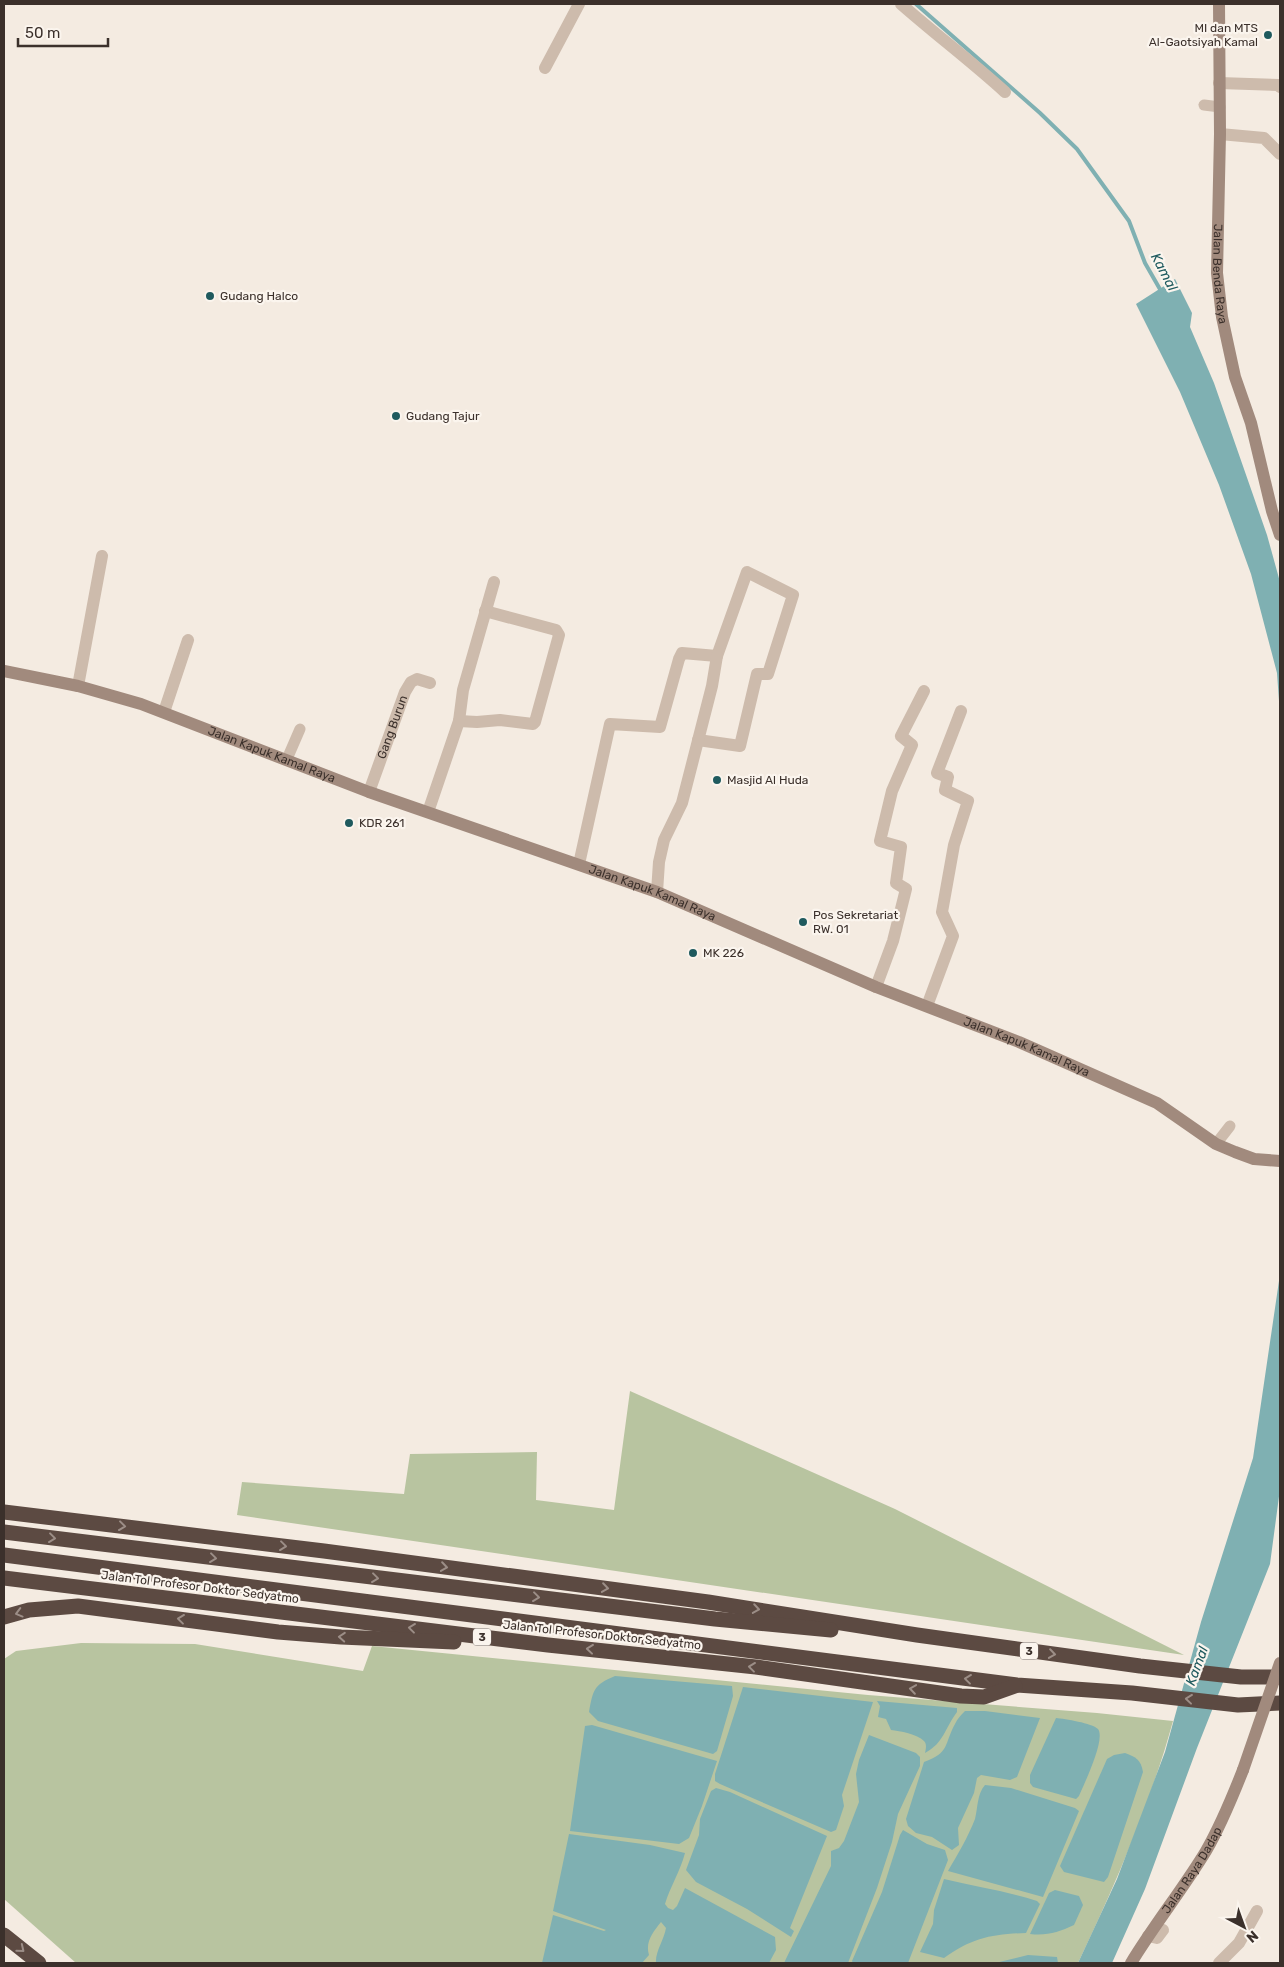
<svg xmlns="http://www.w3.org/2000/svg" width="1284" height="1967" font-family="Rubik,sans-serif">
<rect width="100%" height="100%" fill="#f4ebe1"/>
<g fill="#b8c4a0">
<path d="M 630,1391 L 895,1509 L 1184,1655 L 237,1515 L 242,1482 L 404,1494 L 410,1454 L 537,1452 L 536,1500 L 614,1510 Z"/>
<path d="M 81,1643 L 195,1644 L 363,1671 L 372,1646 L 868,1695 L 1097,1713 L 1173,1721 C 1150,1805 1115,1885 1078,1963 L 76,1963 L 4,1899 L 4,1659 L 16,1651 Z"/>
</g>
<g fill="#7fb0b2">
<path d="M 1175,279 L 1192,313 L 1190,327 L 1214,383 L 1267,535 L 1280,582 L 1280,715 L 1277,673 L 1251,574 L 1219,485 L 1180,392 L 1136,304 Z"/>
<path d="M 1280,1274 L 1280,1489 L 1270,1564 L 1197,1748 L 1145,1889 L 1112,1963 L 1078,1963 L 1117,1879 L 1165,1752 L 1201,1622 L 1253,1458 Z"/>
<path d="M 615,1676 L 732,1686 L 733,1696 L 717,1751 L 713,1754 L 598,1721 L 589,1712 C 593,1691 593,1685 615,1676 Z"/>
<path d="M 743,1687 L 873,1702 L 842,1795 L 844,1806 L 836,1830 L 831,1832 L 720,1784 L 715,1781 L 715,1774 Z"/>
<path d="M 877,1701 L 957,1708 L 957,1712 C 945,1728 944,1743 925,1753 C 926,1749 927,1744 924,1741 C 917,1734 900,1731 891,1730 L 886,1719 L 878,1717 L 880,1706 Z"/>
<path d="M 965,1711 L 985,1711 L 1040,1718 L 1017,1777 L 1010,1780 L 981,1775 L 977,1778 L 974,1793 L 958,1828 L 959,1845 L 952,1850 L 932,1837 L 916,1833 L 908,1826 L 906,1819 L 924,1762 C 950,1753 944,1744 955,1724 C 957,1719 961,1715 965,1711 Z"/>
<path d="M 1056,1718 C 1065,1719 1092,1723 1098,1729 C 1106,1739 1084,1784 1079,1796 L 1076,1799 L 1033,1787 L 1030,1783 L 1030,1775 Z"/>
<path d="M 592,1725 L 717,1761 L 702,1806 L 689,1838 L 679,1844 L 570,1831 L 585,1726 Z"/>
<path d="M 869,1735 L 916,1753 L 920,1757 L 920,1766 L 898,1814 L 892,1842 L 877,1888 L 848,1963 L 784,1963 L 831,1866 L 831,1851 L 839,1848 L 844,1841 L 859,1802 L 856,1774 L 859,1760 Z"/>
<path d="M 1125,1753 C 1136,1757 1141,1760 1143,1772 L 1108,1877 L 1104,1882 L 1064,1872 L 1060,1866 L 1107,1759 L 1114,1755 Z"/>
<path d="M 985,1785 L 1011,1788 L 1075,1808 L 1079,1811 L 1043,1897 L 948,1871 C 958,1854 968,1837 975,1819 C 978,1807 977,1794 985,1785 Z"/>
<path d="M 716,1788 L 730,1792 L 827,1836 L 790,1928 L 794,1931 L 791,1937 L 747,1909 L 696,1882 L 686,1870 L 699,1835 L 700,1819 L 711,1791 Z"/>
<path d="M 903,1830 L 927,1844 L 945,1850 L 948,1860 L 908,1963 L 853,1963 L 852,1961 L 882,1892 L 900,1835 Z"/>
<path d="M 569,1834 L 650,1845 L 685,1853 C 680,1872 670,1887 665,1904 L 668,1908 L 673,1910 L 677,1906 L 685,1888 L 775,1937 L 776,1950 L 769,1963 L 656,1963 C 655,1952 664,1940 666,1928 L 661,1922 C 653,1932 645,1942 649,1955 L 642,1963 L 542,1963 L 553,1915 L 604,1931 L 606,1930 L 553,1911 Z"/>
<path d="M 944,1879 C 976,1887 1007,1891 1037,1901 L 1040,1904 L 1026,1933 C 992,1934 972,1938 944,1958 L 920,1952 L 933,1924 L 934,1910 Z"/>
<path d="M 1055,1890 L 1079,1896 L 1083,1905 L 1074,1925 C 1059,1932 1047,1936 1030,1934 L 1049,1893 Z"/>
<path d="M 1028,1955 L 1057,1957 L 1058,1963 L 995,1963 Z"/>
</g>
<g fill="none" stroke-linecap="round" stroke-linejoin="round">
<path stroke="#7fb0b2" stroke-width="4" d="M 916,4 L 1040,113 L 1077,149 L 1129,221 L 1145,263 L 1161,291"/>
<g stroke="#cdbbac" stroke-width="11">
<path d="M 1204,105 L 1220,107"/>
<path d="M 287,759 L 300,729"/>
<path d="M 1216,1144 L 1230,1126"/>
</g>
<g stroke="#cdbbac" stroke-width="12">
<path d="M 901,4 C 935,34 971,61 1005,92"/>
<path d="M 545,68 L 579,4"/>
<path d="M 1219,83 L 1279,85 L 1280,87"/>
<path d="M 1220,134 L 1264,138 L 1280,154"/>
<path d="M 78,686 L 102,556"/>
<path d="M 164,712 L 188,640"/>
<path d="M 459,721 L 477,722 L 500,720 L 533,724 L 535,722 L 559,635 L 556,630 L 485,611"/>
<path id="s1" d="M 369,792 L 405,692 L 411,682 L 417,679 L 430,683"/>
<path d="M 428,812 L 459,721 L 463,690 L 494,582"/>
<path d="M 579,864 L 610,724 L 660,727 L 679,659 L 682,653 L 717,656 L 747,572 L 793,595 L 768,674 L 757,674 L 740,746 L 698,740"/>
<path d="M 657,892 L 659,862 L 664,840 L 682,803 L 712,686 L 717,656"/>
<path d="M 876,987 L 893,941 L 906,889 L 896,883 L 901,847 L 880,841 L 892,791 L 912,745 L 901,736 L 924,691"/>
<path d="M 927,1006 L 953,936 L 942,912 L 954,845 L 968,801 L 945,790 L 948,777 L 937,773 L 961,711"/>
<path d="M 1148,1936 L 1157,1938 L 1163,1930"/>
<path d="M 1219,1963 L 1239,1943 L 1257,1911"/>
</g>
<g stroke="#a18a7d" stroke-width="12">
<path id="s2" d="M 1219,4 L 1220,134 L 1217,273 L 1222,317 L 1235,377 L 1251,423 L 1272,511 L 1280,535"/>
<path id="s3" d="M 4,671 L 78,686 L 141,704 L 369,792 L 657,892 L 876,987 L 1019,1042 L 1157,1103 L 1216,1144 L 1235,1152 L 1254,1159 L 1280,1161"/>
<path id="s4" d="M 1131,1963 C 1154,1925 1183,1889 1206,1851 C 1221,1825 1232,1798 1243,1770"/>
</g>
<g stroke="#5c4a42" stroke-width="15">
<path d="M 4,1512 L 324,1551 L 708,1602 L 917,1635 L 1140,1666 L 1241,1677 L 1280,1677"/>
<path d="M 4,1532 L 715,1619 L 831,1630"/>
<path d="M 4,1555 L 1017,1685 L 1132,1693 L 1238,1705 L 1280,1703"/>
<path d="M 4,1578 L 548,1645 L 756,1667 L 961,1696 L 984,1697 L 1015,1686"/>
<path d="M 4,1617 L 29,1610 L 78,1606 L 278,1632 L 341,1637 L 454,1642"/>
<path d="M 4,1935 L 39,1963"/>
</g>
<path stroke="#a18a7d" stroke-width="12" d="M 1243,1770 L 1280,1663"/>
</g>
<defs><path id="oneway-chevron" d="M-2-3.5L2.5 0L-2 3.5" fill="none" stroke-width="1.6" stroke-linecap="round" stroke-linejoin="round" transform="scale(1.25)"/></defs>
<g stroke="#9c8e87">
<use href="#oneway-chevron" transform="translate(122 1526) rotate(7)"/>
<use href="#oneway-chevron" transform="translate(52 1538) rotate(7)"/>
<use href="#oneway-chevron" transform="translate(283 1546) rotate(7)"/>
<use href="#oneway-chevron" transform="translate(213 1558) rotate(7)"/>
<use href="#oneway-chevron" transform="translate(444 1567) rotate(8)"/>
<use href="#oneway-chevron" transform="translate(375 1578) rotate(7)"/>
<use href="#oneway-chevron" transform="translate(605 1588) rotate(8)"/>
<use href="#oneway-chevron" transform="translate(536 1597) rotate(7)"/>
<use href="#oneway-chevron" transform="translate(756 1609) rotate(9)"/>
<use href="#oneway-chevron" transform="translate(19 1613) rotate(165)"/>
<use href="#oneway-chevron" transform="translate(181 1619) rotate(-173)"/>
<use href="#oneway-chevron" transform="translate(412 1628) rotate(-173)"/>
<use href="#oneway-chevron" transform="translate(342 1637) rotate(-176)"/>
<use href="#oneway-chevron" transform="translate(590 1649) rotate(-174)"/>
<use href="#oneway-chevron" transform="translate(1052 1654) rotate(8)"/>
<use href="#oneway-chevron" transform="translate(752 1667) rotate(-173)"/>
<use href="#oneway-chevron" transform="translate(968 1679) rotate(-173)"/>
<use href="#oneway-chevron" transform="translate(913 1689) rotate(-172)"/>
<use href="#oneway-chevron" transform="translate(1189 1699) rotate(-174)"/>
<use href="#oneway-chevron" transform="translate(21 1949) rotate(39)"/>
</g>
<g fill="#1f5a5e" stroke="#fbf5ee" stroke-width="2">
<circle cx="1268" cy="35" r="5"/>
<circle cx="210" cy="296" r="5"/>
<circle cx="396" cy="416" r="5"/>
<circle cx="717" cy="780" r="5"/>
<circle cx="349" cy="823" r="5"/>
<circle cx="803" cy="922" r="5"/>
<circle cx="693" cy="953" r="5"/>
</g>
<g text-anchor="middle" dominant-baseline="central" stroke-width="4.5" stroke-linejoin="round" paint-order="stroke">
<g fill="#fbf5ee" stroke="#756b66" stroke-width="1">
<rect x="473" y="1628.5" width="18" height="17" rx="4"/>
<rect x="1020" y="1642.5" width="18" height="17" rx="4"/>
</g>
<g font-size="11" font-weight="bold" fill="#3b302b">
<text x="482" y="1637">3</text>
<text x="1029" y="1651">3</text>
</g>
<g font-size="12" fill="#3b302b" stroke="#fbf5ee" text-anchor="start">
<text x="1258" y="28" text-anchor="end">MI dan MTS<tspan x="1258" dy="14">Al-Gaotsiyah Kamal</tspan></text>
<text x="220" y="296">Gudang Halco</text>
<text x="406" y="416">Gudang Tajur</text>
<text x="727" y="780">Masjid Al Huda</text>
<text x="359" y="823">KDR 261</text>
<text x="813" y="915">Pos Sekretariat<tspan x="813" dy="14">RW. 01</tspan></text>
<text x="703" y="953">MK 226</text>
</g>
<g font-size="12" fill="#3b302b" stroke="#fbf5ee">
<text stroke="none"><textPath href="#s2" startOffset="270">Jalan Benda Raya</textPath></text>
<text stroke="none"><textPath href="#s1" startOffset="69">Gang Burun</textPath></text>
<text stroke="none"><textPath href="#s3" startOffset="281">Jalan Kapuk Kamal Raya</textPath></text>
<text stroke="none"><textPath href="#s3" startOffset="686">Jalan Kapuk Kamal Raya</textPath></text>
<text stroke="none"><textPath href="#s3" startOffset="1091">Jalan Kapuk Kamal Raya</textPath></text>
<text transform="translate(200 1587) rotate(7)">Jalan Tol Profesor Doktor Sedyatmo</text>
<text transform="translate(602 1635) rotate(6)">Jalan Tol Profesor Doktor Sedyatmo</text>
<text stroke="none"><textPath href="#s4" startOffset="111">Jalan Raya Dadap</textPath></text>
</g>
<g font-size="14" font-style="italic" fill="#1f5a5e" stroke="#fbf5ee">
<text transform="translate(1164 272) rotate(62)">Kamal</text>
<text transform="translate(1197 1666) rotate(-70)">Kamal</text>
</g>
</g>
<rect width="1284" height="1967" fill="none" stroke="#3b302b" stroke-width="10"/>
<g transform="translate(1244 1927) rotate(139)" stroke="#fbf5ee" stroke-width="4" paint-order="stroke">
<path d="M0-4L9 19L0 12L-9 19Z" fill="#3b302b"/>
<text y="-8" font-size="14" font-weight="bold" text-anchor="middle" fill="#3b302b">N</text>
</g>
<path d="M18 38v8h90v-8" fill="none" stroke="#3b302b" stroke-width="2.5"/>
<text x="25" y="38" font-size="15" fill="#3b302b" stroke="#fbf5ee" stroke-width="4" paint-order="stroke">50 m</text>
</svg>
